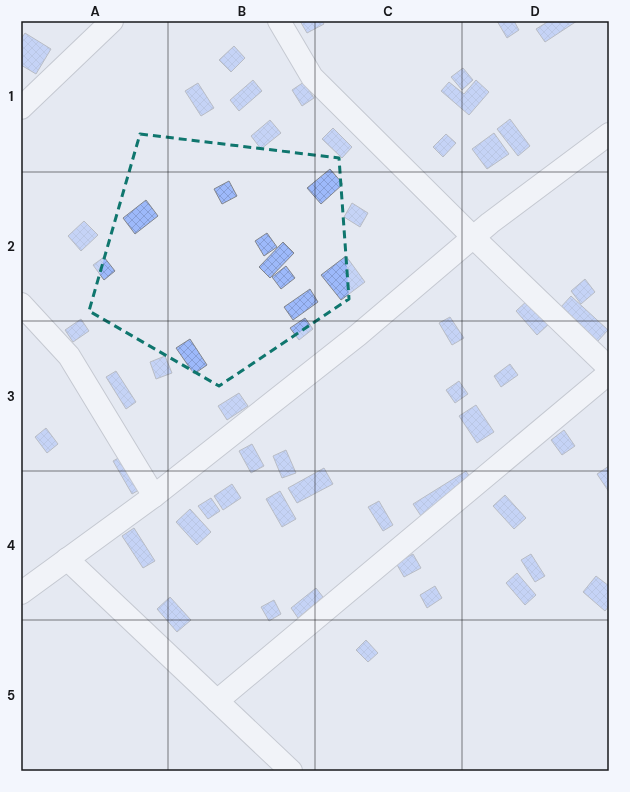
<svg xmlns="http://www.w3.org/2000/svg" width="630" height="792" font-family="'DM Sans',sans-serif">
<defs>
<pattern id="building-cross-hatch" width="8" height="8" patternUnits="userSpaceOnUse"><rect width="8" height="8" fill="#9db9fa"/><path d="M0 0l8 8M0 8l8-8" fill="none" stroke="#869ed6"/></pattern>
</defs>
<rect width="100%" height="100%" fill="#e5e9f2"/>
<g fill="url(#building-cross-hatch)" stroke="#82868e">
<path d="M 300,21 L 322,21 L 324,24 L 307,33 Z"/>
<path d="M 497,21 L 514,21 L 519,30 L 507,38 Z"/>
<path d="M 549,21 L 577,21 L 545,42 L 536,29 Z"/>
<path d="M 25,33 L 51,49 L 36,74 L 21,65 L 21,39 Z"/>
<path d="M 234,46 L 245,58 L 231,72 L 219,60 Z"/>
<path d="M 463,68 L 473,80 L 462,90 L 451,77 Z"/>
<path d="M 253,80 L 262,91 L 239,111 L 230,100 Z"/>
<path d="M 476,80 L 489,92 L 469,115 L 441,91 L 449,82 L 464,94 Z"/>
<path d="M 304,82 L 314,98 L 302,106 L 292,90 Z"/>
<path d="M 198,83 L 214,108 L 201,116 L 185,91 Z"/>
<path d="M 510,119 L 530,146 L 518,156 L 497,129 Z"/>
<path d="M 270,120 L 281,133 L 261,149 L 251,136 Z"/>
<path d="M 333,128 L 352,147 L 342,158 L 322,139 Z"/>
<path d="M 494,133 L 509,154 L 487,169 L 472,149 Z"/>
<path d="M 446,134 L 456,143 L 443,157 L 433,147 Z"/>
<path d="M 330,169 L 343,184 L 321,204 L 307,188 Z"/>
<path d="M 229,181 L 237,196 L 222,204 L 214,189 Z"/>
<path d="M 146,200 L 158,216 L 135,234 L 123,218 Z"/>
<path d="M 352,203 L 368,213 L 360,227 L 344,217 Z"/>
<path d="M 84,221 L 98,235 L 81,251 L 68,236 Z"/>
<path d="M 267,233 L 277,247 L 264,256 L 255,241 Z"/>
<path d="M 283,242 L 294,253 L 270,278 L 259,267 Z"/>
<path d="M 346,256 L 365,282 L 341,300 L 321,275 Z"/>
<path d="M 104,257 L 115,271 L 104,280 L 93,265 Z"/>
<path d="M 286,266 L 295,278 L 281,289 L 272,277 Z"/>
<path d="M 585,279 L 595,292 L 581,304 L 571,291 Z"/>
<path d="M 310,289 L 318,302 L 293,320 L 284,307 Z"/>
<path d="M 571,296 L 608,330 L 597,342 L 560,308 Z"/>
<path d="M 529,299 L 550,323 L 537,335 L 516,311 Z"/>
<path d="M 450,317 L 464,338 L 452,345 L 439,323 Z"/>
<path d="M 305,318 L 313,329 L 299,340 L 290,328 Z"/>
<path d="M 81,319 L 89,331 L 73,342 L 65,330 Z"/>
<path d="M 190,339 L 207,365 L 194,374 L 176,348 Z"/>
<path d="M 165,356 L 172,373 L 156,379 L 150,362 Z"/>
<path d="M 510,364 L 518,375 L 501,387 L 494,376 Z"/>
<path d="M 116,371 L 136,402 L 126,409 L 106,377 Z"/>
<path d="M 459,381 L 468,394 L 455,403 L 446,390 Z"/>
<path d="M 239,393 L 248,406 L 227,420 L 218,406 Z"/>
<path d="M 476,405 L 494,432 L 477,443 L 459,416 Z"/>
<path d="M 46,428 L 58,444 L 47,453 L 35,437 Z"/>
<path d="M 564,430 L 575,446 L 562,455 L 551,440 Z"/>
<path d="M 252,444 L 264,466 L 251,473 L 239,451 Z"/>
<path d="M 286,450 L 296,473 L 282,478 L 273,456 Z"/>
<path d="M 131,451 L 149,484 L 132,494 L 113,461 Z"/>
<path d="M 609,466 L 609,492 L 597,474 Z"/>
<path d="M 324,468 L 333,484 L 297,503 L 288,488 Z"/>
<path d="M 466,471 L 474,483 L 421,516 L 413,504 Z"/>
<path d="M 232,484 L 241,498 L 223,510 L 214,496 Z"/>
<path d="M 280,491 L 296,519 L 282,527 L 266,499 Z"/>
<path d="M 505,495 L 526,518 L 514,529 L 493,506 Z"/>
<path d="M 211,498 L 220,511 L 208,519 L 198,506 Z"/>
<path d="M 379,501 L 393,525 L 383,531 L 368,507 Z"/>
<path d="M 190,509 L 211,532 L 197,545 L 176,522 Z"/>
<path d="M 134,528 L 155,561 L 143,568 L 122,536 Z"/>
<path d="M 413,554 L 421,568 L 404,577 L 396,563 Z"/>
<path d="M 531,554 L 545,576 L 535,582 L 521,560 Z"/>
<path d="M 517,573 L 536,595 L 525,605 L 506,583 Z"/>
<path d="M 596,576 L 609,586 L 609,606 L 605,611 L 583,592 Z"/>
<path d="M 435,586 L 442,598 L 427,608 L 420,595 Z"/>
<path d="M 316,588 L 323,597 L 298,618 L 291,608 Z"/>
<path d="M 170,597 L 191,620 L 177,632 L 157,609 Z"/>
<path d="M 274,600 L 281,614 L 269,621 L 261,607 Z"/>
<path d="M 366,640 L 378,653 L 368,662 L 356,650 Z"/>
</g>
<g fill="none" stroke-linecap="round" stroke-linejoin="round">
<g stroke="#9ea2aa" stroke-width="24">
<g id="street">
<path d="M 279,21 L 312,77 L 473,237 L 609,368"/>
<path d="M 21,108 L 112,21"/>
<path d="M 21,304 L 69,356 L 154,496"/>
<path d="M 67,559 L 291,771"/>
<path d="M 21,593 L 154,496 L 358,335 L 490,223 L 609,134"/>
<path d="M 217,701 L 609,373"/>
</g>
</g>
<use href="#street" stroke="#fff" stroke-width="22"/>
</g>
<path d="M0 0H630V792H0ZM 140,134 L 339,158 L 349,299 L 219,386 L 89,311 Z" fill="#e5e9f2" fill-opacity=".55" fill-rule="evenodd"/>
<path fill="none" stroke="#0f766e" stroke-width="3" stroke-dasharray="8 5" stroke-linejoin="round" d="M 140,134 L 339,158 L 349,299 L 219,386 L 89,311 Z"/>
<path fill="none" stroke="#17181b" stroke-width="1" stroke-opacity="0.55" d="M 168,21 L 168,771M 315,21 L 315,771M 462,21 L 462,771M 21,172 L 609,172M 21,321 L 609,321M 21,471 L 609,471M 21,620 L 609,620"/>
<rect width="630" height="792" fill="none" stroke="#f3f6fd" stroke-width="44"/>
<rect x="22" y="22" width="586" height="748" fill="none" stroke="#17181b" stroke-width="1.5"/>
<g font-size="13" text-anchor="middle" font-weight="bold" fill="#17181b">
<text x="95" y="16">A</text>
<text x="242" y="16">B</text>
<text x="388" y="16">C</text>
<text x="535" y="16">D</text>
<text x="11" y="101">1</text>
<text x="11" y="251">2</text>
<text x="11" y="401">3</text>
<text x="11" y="550">4</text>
<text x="11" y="700">5</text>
</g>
</svg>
